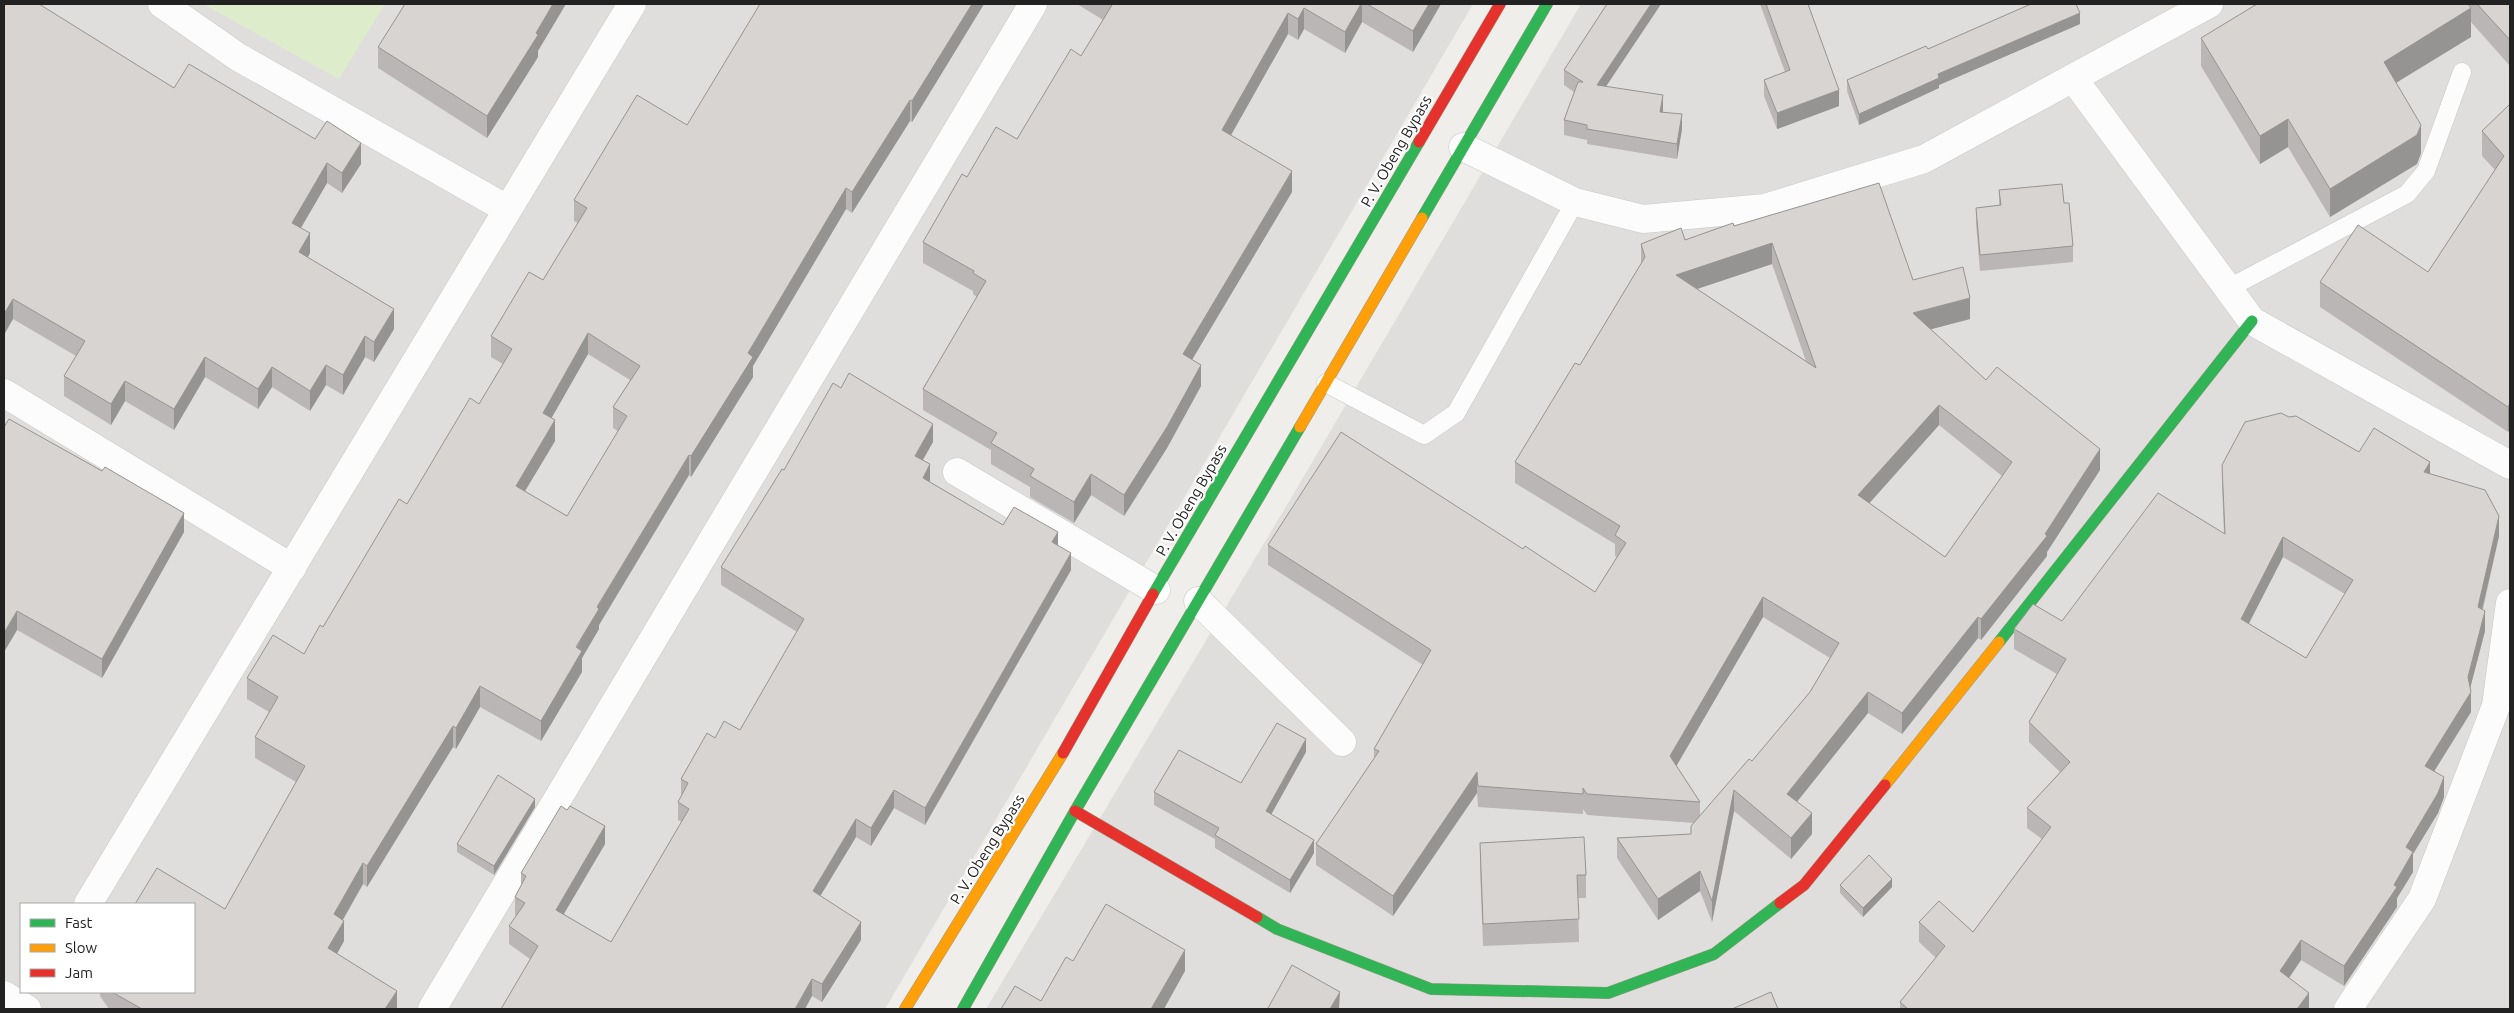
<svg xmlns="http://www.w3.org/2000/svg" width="2514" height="1013" font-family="Ubuntu,sans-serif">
<rect width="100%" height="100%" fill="#f0eeeb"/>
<g fill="#dfdedc" fill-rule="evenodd">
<path d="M 4,4 L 1473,4 L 885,1009 L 4,1009 ZM 21,904 L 194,904 L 194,992 L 21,992 Z"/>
<path d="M 1581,4 L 2510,4 L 2510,1009 L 986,1009 L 1297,488 Z"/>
</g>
<path fill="#ddeccb" d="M 203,4 L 385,4 L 339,79 Z"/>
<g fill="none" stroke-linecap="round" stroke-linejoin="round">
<g stroke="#c9c8c7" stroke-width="19">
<g id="lane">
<path d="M 2227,289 L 2407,194 L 2426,171 L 2462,72"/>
<path d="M 1326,383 L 1424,435 L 1456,413 L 1575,202"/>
</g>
</g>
<g stroke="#c9c8c7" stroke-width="29">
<g id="street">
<path d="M 162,4 L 238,57 L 507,209"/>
<path d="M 2073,78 L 2252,321 L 2510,465"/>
<path d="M 1463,147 L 1575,202 L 1643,219 L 1765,208 L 1924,159 L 2209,4"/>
<path d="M 4,393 L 292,568"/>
<path d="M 957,472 L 1156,590"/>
<path d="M 1198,601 L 1342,742"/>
<path d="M 88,904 L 632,4"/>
<path d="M 4,995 L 27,1009"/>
<path d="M 432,1009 L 1033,4"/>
<path d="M 2348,1009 L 2422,899 L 2496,706 L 2510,603"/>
</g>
</g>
<g stroke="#999a82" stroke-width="12">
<g id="fast">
<path d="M 1422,218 L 1547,4"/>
<path d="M 1153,594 L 1419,142"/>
<path d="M 1999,642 L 2252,321"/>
<path d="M 1257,917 L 1277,929 L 1431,989 L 1608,993 L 1714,954 L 1780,903"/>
<path d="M 963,1009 L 1075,811 L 1300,427"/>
</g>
</g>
<g stroke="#999a82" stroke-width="12">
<g id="slow">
<path d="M 1300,427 L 1422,218"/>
<path d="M 1885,785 L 1999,642"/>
<path d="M 905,1009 L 1063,753"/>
</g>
</g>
<g stroke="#999a82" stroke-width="12">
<g id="jam">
<path d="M 1419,142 L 1500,4"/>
<path d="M 1063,753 L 1153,594"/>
<path d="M 1075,811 L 1257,917"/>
<path d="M 1780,903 L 1804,885 L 1885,785"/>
</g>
</g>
<use href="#lane" stroke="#fdfcfc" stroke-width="18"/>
<use href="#street" stroke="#fdfcfc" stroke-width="28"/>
<use href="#fast" stroke="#30b455" stroke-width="11"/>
<use href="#slow" stroke="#ff9f0a" stroke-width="11"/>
<use href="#jam" stroke="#e5322d" stroke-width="11"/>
</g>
<g fill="#b9b6b5" fill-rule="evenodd">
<path d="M 4,4 L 174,88 L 315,139 L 361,164 L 342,193 L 327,183 L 301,228 L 310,253 L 308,257 L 394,329 L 374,362 L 365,357 L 343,395 L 326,385 L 310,411 L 272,387 L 258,409 L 205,377 L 174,430 L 125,401 L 111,425 L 64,396 L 64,376 L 76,356 L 13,319 Z"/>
<path d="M 984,4 L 912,122 L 910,121 L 852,213 L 846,209 L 753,366 L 753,377 L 691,477 L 689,475 L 599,625 L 599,629 L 582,658 L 582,672 L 541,741 L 480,707 L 456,749 L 453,747 L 367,887 L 363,884 L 343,920 L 344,941 L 337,954 L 397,1009 L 109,1009 L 100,996 L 100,992 L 194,992 L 225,909 L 296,782 L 255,758 L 255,737 L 269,712 L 247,699 L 247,678 L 304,654 L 407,504 L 479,404 L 503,364 L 491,357 L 491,336 L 543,280 L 578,223 L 574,221 L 574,200 L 687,125 ZM 588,354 L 630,380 L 613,407 L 613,428 L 618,431 L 567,516 L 525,491 L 555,441 L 551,418 Z"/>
<path d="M 1077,4 L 1441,4 L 1413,52 L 1362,22 L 1345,53 L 1304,29 L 1298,40 L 1288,34 L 1231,135 L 1292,192 L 1192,359 L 1201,386 L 1167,448 L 1124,516 L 1091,495 L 1074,523 L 1030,497 L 1030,487 L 991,464 L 991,450 L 923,410 L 923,389 L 977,297 L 973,294 L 973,291 L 923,263 L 923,242 L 967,177 L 1017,139 L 1081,56 L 1103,20 Z"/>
<path d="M 1607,4 L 1661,4 L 1606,86 L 1663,110 L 1663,112 L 1682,129 L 1677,159 L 1587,144 L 1587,140 L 1564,135 L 1564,120 L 1574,92 L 1564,85 L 1564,70 Z"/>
<path d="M 1760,4 L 1808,4 L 1839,106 L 1777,129 L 1764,96 L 1764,80 L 1785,72 Z"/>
<path d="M 2470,4 L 2510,4 L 2510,66 L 2471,22 L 2471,37 L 2396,83 L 2421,153 L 2417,164 L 2330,217 L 2288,147 L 2260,164 L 2201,66 L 2201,38 L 2470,7 Z"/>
<path d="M 2080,24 L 1939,85 L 1939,88 L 1859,125 L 1847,91 L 1847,80 L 1928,49 Z"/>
<path d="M 378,47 L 538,51 L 538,57 L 487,138 L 378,68 Z"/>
<path d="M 2510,104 L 2508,432 L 2320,307 L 2320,282 L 2428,272 L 2495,170 L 2482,156 L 2482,131 Z"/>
<path d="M 1999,190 L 2064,203 L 2073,246 L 2073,262 L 1980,271 L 1976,224 L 1976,208 L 1999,205 Z"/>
<path d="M 1734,226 L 1913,280 L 1970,319 L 1930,329 L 1986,380 L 2100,470 L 2047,552 L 2047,556 L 1981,640 L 1978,638 L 1902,734 L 1868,713 L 1797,802 L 1812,834 L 1791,859 L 1734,811 L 1712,922 L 1700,891 L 1658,920 L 1617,858 L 1617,838 L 1691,834 L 1694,823 L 1587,815 L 1583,809 L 1583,814 L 1478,807 L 1477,793 L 1393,916 L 1316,865 L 1316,844 L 1374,759 L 1374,749 L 1423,665 L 1268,565 L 1268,545 L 1523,549 L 1595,592 L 1617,557 L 1615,556 L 1615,544 L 1515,483 L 1515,462 L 1580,365 L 1641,264 L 1641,244 L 1685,240 ZM 1772,264 L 1806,361 L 1697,289 ZM 1939,425 L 2002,476 L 1945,557 L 1869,503 ZM 1763,617 L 1830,658 L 1810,692 L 1752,761 L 1700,816 L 1700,802 L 1676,766 Z"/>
<path d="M 4,427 L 184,532 L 102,678 L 17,630 L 4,652 Z"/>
<path d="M 933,442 L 922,460 L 930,482 L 1003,525 L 1058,545 L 1071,570 L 925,825 L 894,808 L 871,846 L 856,837 L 820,896 L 861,940 L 822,1002 L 812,996 L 530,959 L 509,944 L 509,926 L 516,916 L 515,915 L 515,897 L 521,886 L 521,873 L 605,844 L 564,914 L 611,942 L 682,822 L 678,820 L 678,802 L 681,797 L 681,779 L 715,738 L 740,730 L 797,632 L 721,585 L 721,567 L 784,470 Z"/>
<path d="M 2359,452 L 2430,473 L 2499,536 L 2483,609 L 2485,631 L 2470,689 L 2471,712 L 2434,771 L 2444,797 L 2438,813 L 2413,854 L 2413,872 L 2397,898 L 2397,907 L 2344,986 L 2301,960 L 2289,978 L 2309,1009 L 1900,1009 L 1900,1002 L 1936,958 L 1919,942 L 1919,922 L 1973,932 L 2042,839 L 2027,828 L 2027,808 L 2060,772 L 2029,742 L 2029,722 L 2057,674 L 2014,649 L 2014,629 L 2062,621 L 2224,533 L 2222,485 L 2222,465 ZM 2283,557 L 2345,594 L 2306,658 L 2248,623 Z"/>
<path d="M 1306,752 L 1271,814 L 1314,853 L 1290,893 L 1215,848 L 1215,839 L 1154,805 L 1154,792 L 1241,783 Z"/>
<path d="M 535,807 L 494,875 L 457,852 L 457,844 Z"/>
<path d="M 1480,843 L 1586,875 L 1586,898 L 1578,898 L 1579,942 L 1483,946 L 1480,866 Z"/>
<path d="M 1840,885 L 1892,887 L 1863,917 L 1840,893 Z"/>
</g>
<g fill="#969493">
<path d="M 553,4 L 566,4 L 538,51 L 538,57 L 487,138 L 487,116 Z"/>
<path d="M 972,4 L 984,4 L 912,122 L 912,101 Z"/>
<path d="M 1361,4 L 1362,4 L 1362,22 L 1345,53 L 1345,32 Z"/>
<path d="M 1429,4 L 1441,4 L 1413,52 L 1413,31 Z"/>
<path d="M 1651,4 L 1661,4 L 1597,100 L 1597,85 Z"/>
<path d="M 1304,8 L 1304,29 L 1298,40 L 1298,19 Z"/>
<path d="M 2471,8 L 2471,37 L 2384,90 L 2384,62 Z"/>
<path d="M 1288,13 L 1288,34 L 1222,151 L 1222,130 Z"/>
<path d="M 2080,13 L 2080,24 L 1939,85 L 1939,88 L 1859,125 L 1859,114 L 1938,74 Z"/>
<path d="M 1839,90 L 1839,106 L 1777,129 L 1777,113 Z"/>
<path d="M 1663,95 L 1663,110 L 1660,127 L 1660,112 Z"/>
<path d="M 910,100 L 910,121 L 852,213 L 852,192 Z"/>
<path d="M 1682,114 L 1682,129 L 1677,159 L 1677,144 Z"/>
<path d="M 2288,119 L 2288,147 L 2260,164 L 2260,136 Z"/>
<path d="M 2421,125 L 2421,153 L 2417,164 L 2330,217 L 2330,189 Z"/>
<path d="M 361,143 L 361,164 L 342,193 L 342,173 Z"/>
<path d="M 327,163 L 327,183 L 292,243 L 292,223 Z"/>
<path d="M 1292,171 L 1292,192 L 1183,375 L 1183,354 Z"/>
<path d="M 846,188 L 846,209 L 753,366 L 753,377 L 691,477 L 691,456 L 748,353 Z"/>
<path d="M 310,233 L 310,253 L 299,272 L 299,252 Z"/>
<path d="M 1772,243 L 1772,264 L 1676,296 L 1676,275 Z"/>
<path d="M 1970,298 L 1970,319 L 1913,334 L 1913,313 Z"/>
<path d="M 13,299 L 13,319 L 4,335 L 4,314 Z"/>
<path d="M 394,309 L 394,329 L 374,362 L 374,342 Z"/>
<path d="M 588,333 L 588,354 L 543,433 L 543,413 Z"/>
<path d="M 365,336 L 365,357 L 343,395 L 343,375 Z"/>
<path d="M 205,357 L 205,377 L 174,430 L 174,409 Z"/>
<path d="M 326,365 L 326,385 L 310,411 L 310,391 Z"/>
<path d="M 1201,365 L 1201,386 L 1167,448 L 1124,516 L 1124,495 Z"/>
<path d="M 272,367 L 272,387 L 258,409 L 258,389 Z"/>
<path d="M 125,381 L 125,401 L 111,425 L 111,404 Z"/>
<path d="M 2510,403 L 2510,429 L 2508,432 L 2508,407 Z"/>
<path d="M 1939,405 L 1939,425 L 1858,516 L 1858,495 Z"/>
<path d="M 555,420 L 555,441 L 516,506 L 516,486 Z"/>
<path d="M 933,424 L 933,442 L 915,474 L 915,456 Z"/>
<path d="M 2100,449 L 2100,470 L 2047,552 L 2047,556 L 1981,640 L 1981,619 L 2045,534 Z"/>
<path d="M 689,455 L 689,475 L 599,625 L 599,629 L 582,658 L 582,672 L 541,741 L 541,721 L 597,607 Z"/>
<path d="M 2430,462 L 2430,482 L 2424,472 Z"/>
<path d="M 930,464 L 930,482 L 923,478 Z"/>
<path d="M 1091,474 L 1091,495 L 1074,523 L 1074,502 Z"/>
<path d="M 184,513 L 184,532 L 102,678 L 102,659 Z"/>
<path d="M 2499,516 L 2499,536 L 2478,627 L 2478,607 Z"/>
<path d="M 1058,532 L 1058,550 L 1052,542 Z"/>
<path d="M 2283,537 L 2283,557 L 2241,639 L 2241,619 Z"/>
<path d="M 1071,553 L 1071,570 L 925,825 L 925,808 Z"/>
<path d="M 1763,597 L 1763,617 L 1670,777 L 1670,756 Z"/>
<path d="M 17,611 L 17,630 L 4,652 L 4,633 Z"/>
<path d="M 2485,611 L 2485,631 L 2468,696 L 2471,692 L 2471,712 L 2425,786 L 2425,766 L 2468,677 Z"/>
<path d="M 1978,617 L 1978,638 L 1902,734 L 1902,713 Z"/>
<path d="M 480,686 L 480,707 L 456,749 L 456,728 Z"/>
<path d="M 1868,692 L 1868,713 L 1787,814 L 1787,794 Z"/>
<path d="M 453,726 L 453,747 L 367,887 L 367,866 Z"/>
<path d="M 1306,739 L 1306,752 L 1266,824 L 1266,811 Z"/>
<path d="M 1477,772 L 1477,793 L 1393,916 L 1393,896 Z"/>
<path d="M 2444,777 L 2444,797 L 2438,813 L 2413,854 L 2413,872 L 2397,898 L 2397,907 L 2344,986 L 2344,966 L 2394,885 L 2406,847 Z"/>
<path d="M 894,790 L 894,808 L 871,846 L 871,828 Z"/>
<path d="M 1734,790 L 1734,811 L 1712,922 L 1712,901 Z"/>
<path d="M 535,799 L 535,807 L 494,875 L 494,866 Z"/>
<path d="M 1812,813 L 1812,834 L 1791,859 L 1791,838 Z"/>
<path d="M 856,819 L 856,837 L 813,908 L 813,891 Z"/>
<path d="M 605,826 L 605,844 L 556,927 L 556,910 Z"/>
<path d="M 1314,840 L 1314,853 L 1290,893 L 1290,880 Z"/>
<path d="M 363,863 L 363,884 L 334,935 L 334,914 Z"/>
<path d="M 1700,871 L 1700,891 L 1658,920 L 1658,899 Z"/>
<path d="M 1892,879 L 1892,887 L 1863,917 L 1863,908 Z"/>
<path d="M 344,921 L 344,941 L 328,969 L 328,948 Z"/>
<path d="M 861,922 L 861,940 L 822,1002 L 822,984 Z"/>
<path d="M 2301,940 L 2301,960 L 2280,991 L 2280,971 Z"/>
<path d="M 1185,950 L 1185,971 L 1164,1009 L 1151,1009 Z"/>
<path d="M 812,979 L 812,996 L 805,1009 L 795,1009 Z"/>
<path d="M 397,991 L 397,1009 L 385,1009 Z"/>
<path d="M 1340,992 L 1339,1009 L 1330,1009 Z"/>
<path d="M 2309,993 L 2309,1009 L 2297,1009 Z"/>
</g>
<g fill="#d7d4d2" stroke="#969493" fill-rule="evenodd">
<path d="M 4,4 L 39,4 L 174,88 L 189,64 L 315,139 L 327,121 L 361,143 L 342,173 L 327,163 L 292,223 L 310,233 L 299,252 L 394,309 L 374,342 L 365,336 L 343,375 L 326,365 L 310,391 L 272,367 L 258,389 L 205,357 L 174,409 L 125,381 L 111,404 L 64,376 L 85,341 L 13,299 L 4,314 Z"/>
<path d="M 405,4 L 553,4 L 536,33 L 538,35 L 487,116 L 378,47 Z"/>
<path d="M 760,4 L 972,4 L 912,101 L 910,100 L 852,192 L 846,188 L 748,353 L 753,357 L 691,456 L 689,455 L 597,607 L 599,609 L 576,647 L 582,651 L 541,721 L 480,686 L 456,728 L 453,726 L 367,866 L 363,863 L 334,914 L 344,921 L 328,948 L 397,991 L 385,1009 L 142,1009 L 112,992 L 194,992 L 194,904 L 135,904 L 157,868 L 225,909 L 305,766 L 255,737 L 278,697 L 247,678 L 273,635 L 304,654 L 320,625 L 323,627 L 399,499 L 407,504 L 470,398 L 479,404 L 512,349 L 491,336 L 529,272 L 543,280 L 587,208 L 574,200 L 637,95 L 687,125 ZM 588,333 L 640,366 L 613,407 L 627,416 L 567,516 L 516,486 L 555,420 L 543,413 Z"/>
<path d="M 1110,4 L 1361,4 L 1345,32 L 1304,8 L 1298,19 L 1288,13 L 1222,130 L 1292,171 L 1183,354 L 1201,365 L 1167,427 L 1124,495 L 1091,474 L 1074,502 L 1030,476 L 1034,469 L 991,443 L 997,433 L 923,389 L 986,281 L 973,273 L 974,271 L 923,242 L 962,174 L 967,177 L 996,127 L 1017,139 L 1071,49 L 1081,56 L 1112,5 Z"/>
<path d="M 1367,4 L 1429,4 L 1413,31 Z"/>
<path d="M 1607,4 L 1651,4 L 1597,85 L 1663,95 L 1660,112 L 1682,114 L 1677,144 L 1587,129 L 1587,125 L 1564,120 L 1578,82 L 1583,82 L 1564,70 Z"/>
<path d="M 1766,4 L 1808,4 L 1839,90 L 1777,113 L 1764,80 L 1790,70 Z"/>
<path d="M 2031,4 L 2076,4 L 2080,13 L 1938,74 L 1939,78 L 1859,114 L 1847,80 L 1926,46 L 1928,49 Z"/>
<path d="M 2257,4 L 2468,4 L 2471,8 L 2384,62 L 2421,125 L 2417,135 L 2330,189 L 2288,119 L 2260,136 L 2201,38 Z"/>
<path d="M 2477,4 L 2510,4 L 2510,40 Z"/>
<path d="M 2510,104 L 2510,403 L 2508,407 L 2320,282 L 2358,225 L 2428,272 L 2504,156 L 2482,131 Z"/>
<path d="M 1879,183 L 1913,280 L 1963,267 L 1970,298 L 1913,313 L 1986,380 L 1997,367 L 2100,449 L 2045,534 L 2047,536 L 1981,619 L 1978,617 L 1902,713 L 1868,692 L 1787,794 L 1812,813 L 1791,838 L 1734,790 L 1712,901 L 1700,871 L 1658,899 L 1617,838 L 1691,834 L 1691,826 L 1749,759 L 1752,761 L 1810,692 L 1839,643 L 1763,597 L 1670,756 L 1700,802 L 1587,794 L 1583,788 L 1583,794 L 1478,786 L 1477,772 L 1393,896 L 1316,844 L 1379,751 L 1374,749 L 1431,650 L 1268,545 L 1341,432 L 1523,549 L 1525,546 L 1595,592 L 1626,543 L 1615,535 L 1620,526 L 1515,462 L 1575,363 L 1580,365 L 1645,257 L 1641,244 L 1681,228 L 1685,240 L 1733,223 L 1734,226 ZM 1772,243 L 1816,368 L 1676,275 ZM 1939,405 L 2012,462 L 1945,557 L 1858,495 Z"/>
<path d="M 2062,184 L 2064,203 L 2069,203 L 2073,246 L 1980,255 L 1976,208 L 2001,205 L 1999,190 Z"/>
<path d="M 849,373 L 933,424 L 915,456 L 930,464 L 923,478 L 1003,525 L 1014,507 L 1058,532 L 1052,542 L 1071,553 L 925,808 L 894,790 L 871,828 L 856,819 L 813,891 L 861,922 L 822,984 L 812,979 L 795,1009 L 501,1009 L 538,946 L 509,926 L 525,903 L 515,897 L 526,876 L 521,873 L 561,806 L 567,810 L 570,806 L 605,826 L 556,910 L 611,942 L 689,809 L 678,802 L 688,783 L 681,779 L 707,733 L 715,738 L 724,721 L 740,730 L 804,619 L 721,567 L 782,469 L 784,470 L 833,383 L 841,388 Z"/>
<path d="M 2281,413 L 2289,417 L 2296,416 L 2359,452 L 2374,428 L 2430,462 L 2424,472 L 2485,490 L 2499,516 L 2478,607 L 2485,611 L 2468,677 L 2471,692 L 2425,766 L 2444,777 L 2438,793 L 2406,847 L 2413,852 L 2394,885 L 2397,887 L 2344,966 L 2301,940 L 2280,971 L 2309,993 L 2297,1009 L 1908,1009 L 1900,1002 L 1945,946 L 1919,922 L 1939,901 L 1973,932 L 2051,827 L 2027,808 L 2070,762 L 2029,722 L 2066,659 L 2014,629 L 2033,604 L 2062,621 L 2158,493 L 2225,534 L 2222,465 L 2245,422 ZM 2283,537 L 2353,580 L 2306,658 L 2241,619 Z"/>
<path d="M 9,419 L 102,471 L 105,467 L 184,513 L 102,659 L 17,611 L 4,633 L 4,427 Z"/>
<path d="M 1277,723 L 1306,739 L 1266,811 L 1314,840 L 1290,880 L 1215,835 L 1219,828 L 1154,792 L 1179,750 L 1241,783 Z"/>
<path d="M 498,775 L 535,799 L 494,866 L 457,844 Z"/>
<path d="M 1584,837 L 1586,875 L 1577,875 L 1579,919 L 1483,924 L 1480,843 Z"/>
<path d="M 1869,855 L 1892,879 L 1863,908 L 1840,885 Z"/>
<path d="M 1106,904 L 1185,950 L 1151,1009 L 1001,1009 L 1015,986 L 1041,1001 L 1066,957 L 1073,961 Z"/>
<path d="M 1292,965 L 1340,992 L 1330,1009 L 1270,1009 L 1268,1008 Z"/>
<path d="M 1771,992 L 1778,1009 L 1732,1009 Z"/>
</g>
<g text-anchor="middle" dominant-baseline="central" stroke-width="4.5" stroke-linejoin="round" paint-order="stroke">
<g font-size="15" fill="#222" stroke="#fff">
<text transform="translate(1396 151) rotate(-60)">P. V. Obeng Bypass</text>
<text transform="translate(1191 500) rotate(-60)">P. V. Obeng Bypass</text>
<text transform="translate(987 849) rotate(-58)">P. V. Obeng Bypass</text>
</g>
</g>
<rect width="2514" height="1013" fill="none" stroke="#222222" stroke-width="10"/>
<rect x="20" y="903" width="175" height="90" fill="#ffffff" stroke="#a7a7a7"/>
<rect x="30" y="919" width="25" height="8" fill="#30b455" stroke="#a7a7a7"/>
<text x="65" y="928" font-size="15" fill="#222222">Fast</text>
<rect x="30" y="944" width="25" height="8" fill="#ff9f0a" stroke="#a7a7a7"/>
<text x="65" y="953" font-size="15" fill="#222222">Slow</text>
<rect x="30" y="969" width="25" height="8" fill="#e5322d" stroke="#a7a7a7"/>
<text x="65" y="978" font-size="15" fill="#222222">Jam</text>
</svg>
